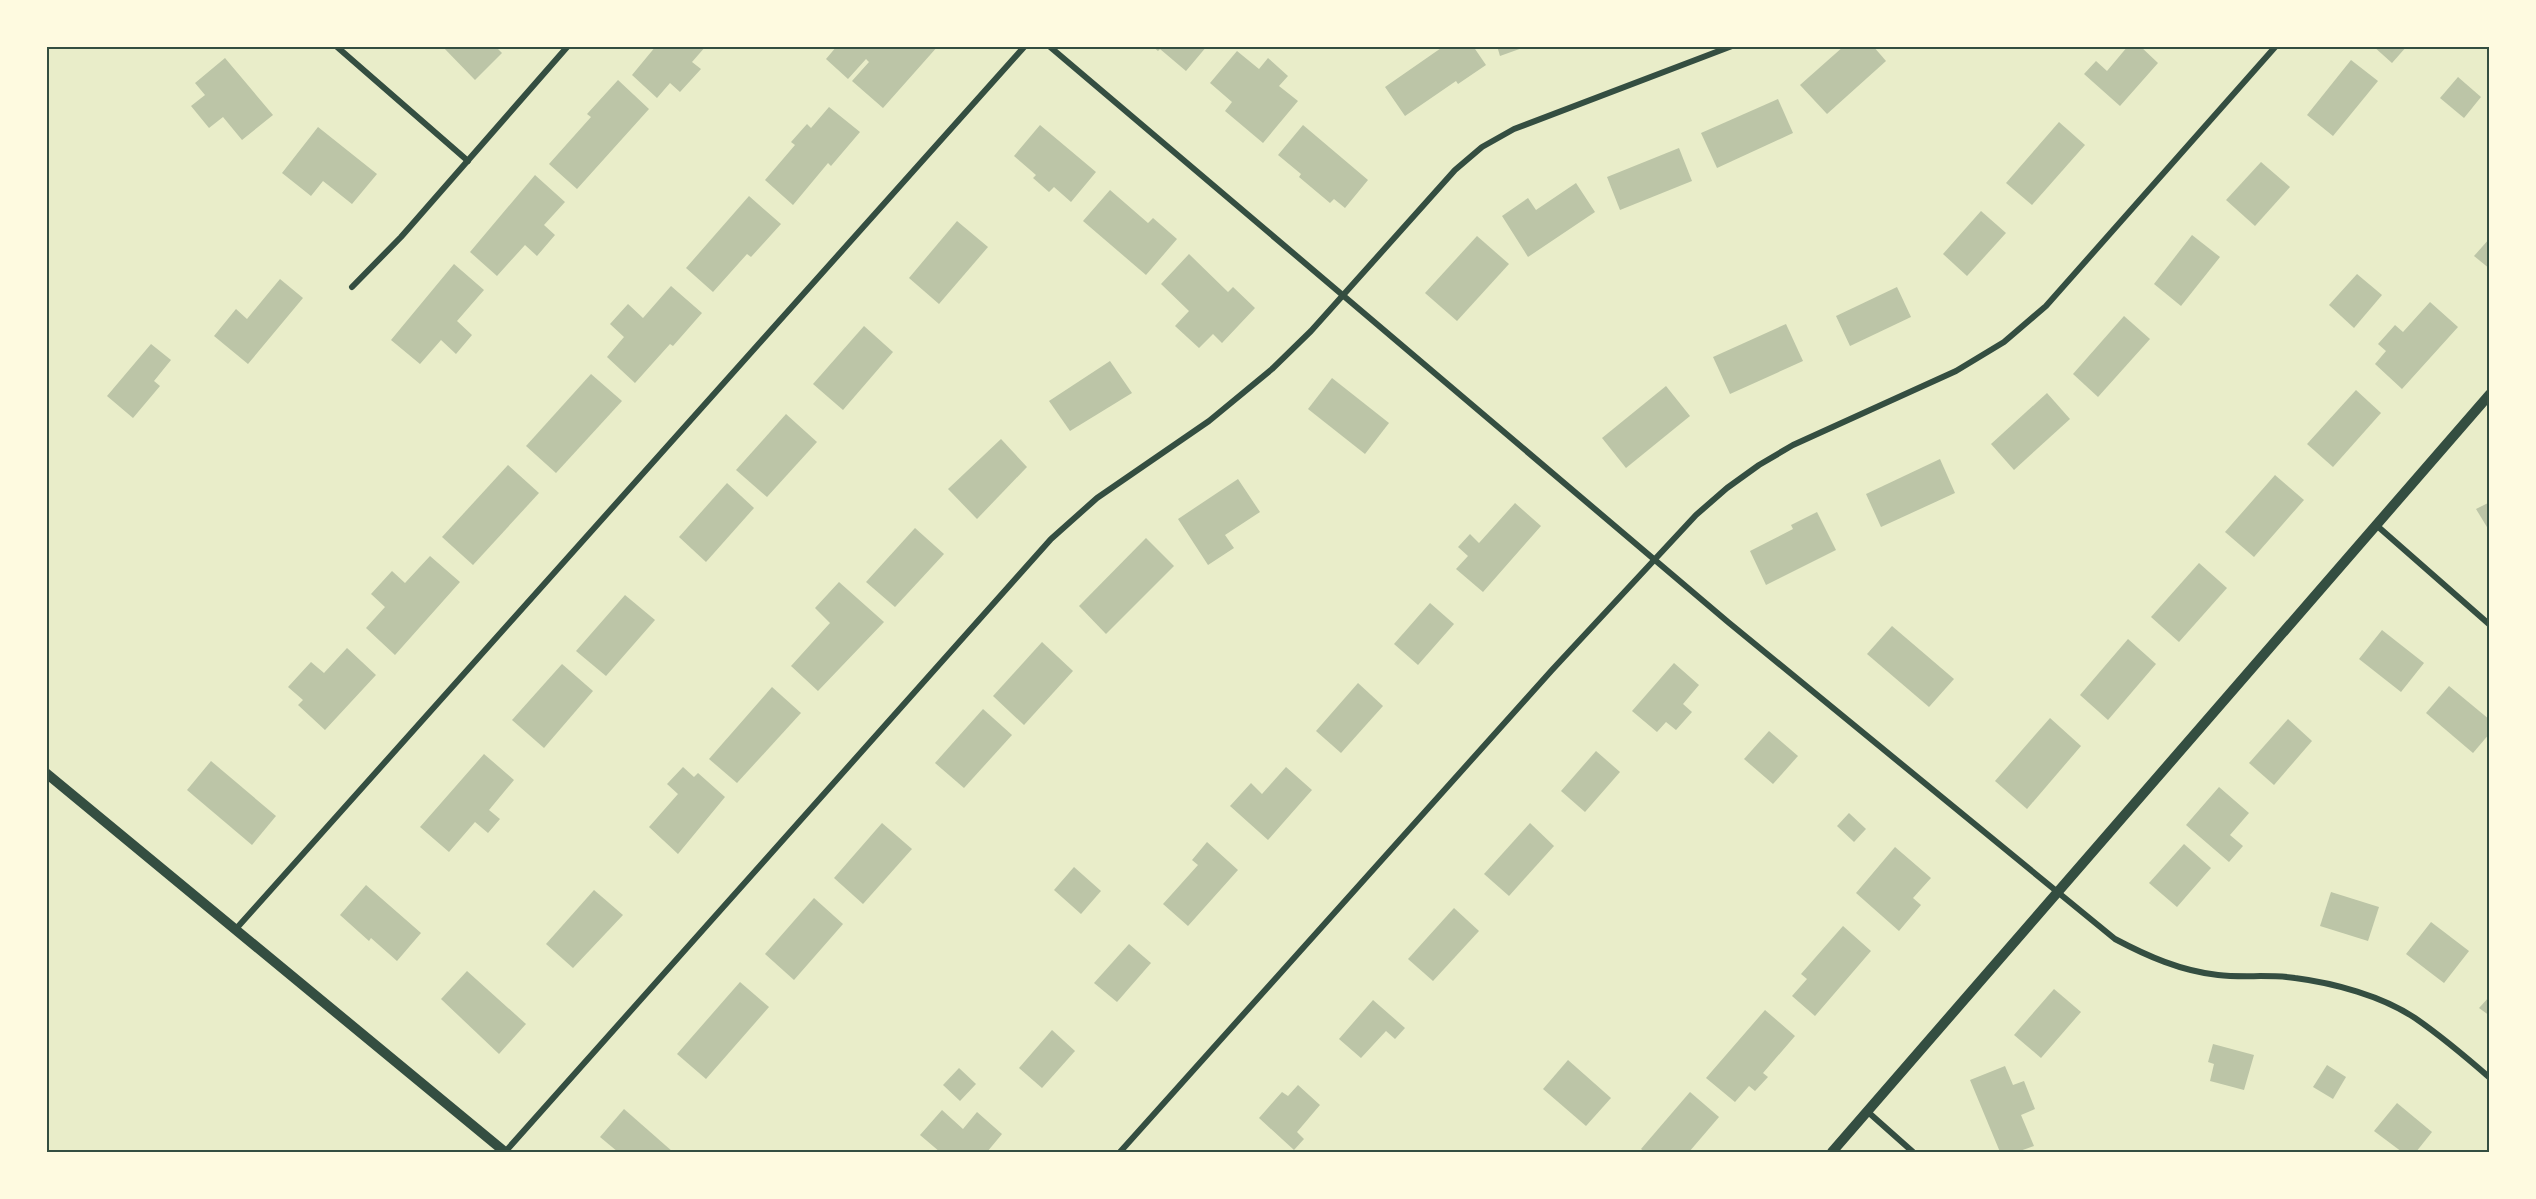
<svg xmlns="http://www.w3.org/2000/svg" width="2536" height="1199" font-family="Raleway,sans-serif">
<rect width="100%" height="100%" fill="#e9edc9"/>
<g fill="#bcc5a7">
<path d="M 442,46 L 495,46 L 502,53 L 475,80 Z"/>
<path d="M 656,46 L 706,46 L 692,62 L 701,69 L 680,92 L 670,83 L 657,98 L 632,75 Z"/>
<path d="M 837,46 L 938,46 L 883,108 L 852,81 L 869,62 L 866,59 L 848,79 L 826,59 Z"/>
<path d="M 1152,46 L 1207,46 L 1186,71 L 1160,49 L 1158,51 Z"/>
<path d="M 1444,46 L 1473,46 L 1486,65 L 1458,84 L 1456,81 L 1405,116 L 1385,87 Z"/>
<path d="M 1497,46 L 1525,46 L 1525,47 L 1500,56 Z"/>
<path d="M 1844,46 L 1873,46 L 1886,61 L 1827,114 L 1800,85 Z"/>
<path d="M 2128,46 L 2140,46 L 2158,63 L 2120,106 L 2084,74 L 2096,61 L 2107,71 Z"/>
<path d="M 2373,46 L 2407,46 L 2392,63 Z"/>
<path d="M 1237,51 L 1259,69 L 1268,58 L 1288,76 L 1279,86 L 1298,101 L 1263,143 L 1225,111 L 1232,102 L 1210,83 Z"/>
<path d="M 225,58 L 273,115 L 242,140 L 223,117 L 209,128 L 191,106 L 205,95 L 195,83 Z"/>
<path d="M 2351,60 L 2378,81 L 2333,136 L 2307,115 Z"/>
<path d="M 2458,77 L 2481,97 L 2464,118 L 2440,98 Z"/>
<path d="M 618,80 L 649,109 L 577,189 L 549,164 L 591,117 L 587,114 Z"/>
<path d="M 1778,99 L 1793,133 L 1717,168 L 1701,133 Z"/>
<path d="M 829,107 L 860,132 L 831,166 L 828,163 L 793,205 L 765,180 L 795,145 L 791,142 L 807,124 L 811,128 Z"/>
<path d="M 2059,122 L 2085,145 L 2032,205 L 2006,183 Z"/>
<path d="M 1040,125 L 1096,172 L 1071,202 L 1054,187 L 1049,192 L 1033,178 L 1036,175 L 1014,156 Z"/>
<path d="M 1303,125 L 1368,180 L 1345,208 L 1334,199 L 1330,203 L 1299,177 L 1301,174 L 1278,155 Z"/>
<path d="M 318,127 L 377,174 L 352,204 L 323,181 L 311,196 L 282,173 Z"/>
<path d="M 1679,148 L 1692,181 L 1620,210 L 1607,177 Z"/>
<path d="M 2261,162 L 2290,187 L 2255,226 L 2226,200 Z"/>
<path d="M 535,175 L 565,202 L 544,225 L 555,235 L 537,256 L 525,245 L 497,276 L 470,252 Z"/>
<path d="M 1576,183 L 1595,212 L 1528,257 L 1502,216 L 1528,198 L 1536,210 Z"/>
<path d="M 1110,190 L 1148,223 L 1153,218 L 1177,239 L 1146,275 L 1083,221 Z"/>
<path d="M 749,196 L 781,224 L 751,257 L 747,254 L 713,292 L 686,268 Z"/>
<path d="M 1981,211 L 2006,233 L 1967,276 L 1943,254 Z"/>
<path d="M 957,221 L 988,247 L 939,304 L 909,278 Z"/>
<path d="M 2192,235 L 2220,257 L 2181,306 L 2154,284 Z"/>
<path d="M 1477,236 L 1509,264 L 1457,321 L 1425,293 Z"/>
<path d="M 2490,238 L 2490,269 L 2474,256 Z"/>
<path d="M 1189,254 L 1228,292 L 1233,287 L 1255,308 L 1222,343 L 1213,334 L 1199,348 L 1175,326 L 1189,311 L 1161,284 Z"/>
<path d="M 454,264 L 484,290 L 457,321 L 472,335 L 456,354 L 441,340 L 420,364 L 391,340 Z"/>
<path d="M 2357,274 L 2382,295 L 2354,328 L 2329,305 Z"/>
<path d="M 280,279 L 303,298 L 248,364 L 214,336 L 236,309 L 247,319 Z"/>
<path d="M 671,286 L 702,313 L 673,346 L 670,344 L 635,383 L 607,357 L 624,337 L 610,324 L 628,304 L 643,318 Z"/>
<path d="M 1897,287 L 1911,317 L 1850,346 L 1836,316 Z"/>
<path d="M 2430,302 L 2458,327 L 2402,389 L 2375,364 L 2386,351 L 2378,344 L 2395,325 L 2403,332 Z"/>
<path d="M 2124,316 L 2150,339 L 2098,397 L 2073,374 Z"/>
<path d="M 1786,324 L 1803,361 L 1730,394 L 1713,357 Z"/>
<path d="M 864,326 L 893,352 L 843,410 L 813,384 Z"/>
<path d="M 151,344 L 171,360 L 154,381 L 160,386 L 133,418 L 107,396 Z"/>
<path d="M 1110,361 L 1132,393 L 1070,431 L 1049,401 Z"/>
<path d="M 591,374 L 622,401 L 556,473 L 526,446 Z"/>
<path d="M 1332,378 L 1389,423 L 1365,454 L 1308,409 Z"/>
<path d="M 1666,386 L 1690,416 L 1626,468 L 1602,438 Z"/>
<path d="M 2356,390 L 2381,413 L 2333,467 L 2307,444 Z"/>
<path d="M 2047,393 L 2070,419 L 2014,470 L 1991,444 Z"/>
<path d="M 786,414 L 817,442 L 767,497 L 736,470 Z"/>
<path d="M 1001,439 L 1027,467 L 977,519 L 948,489 Z"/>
<path d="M 1940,459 L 1955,493 L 1881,527 L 1866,494 Z"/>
<path d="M 508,465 L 539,493 L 473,565 L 442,537 Z"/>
<path d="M 2275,475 L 2304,500 L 2254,557 L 2225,532 Z"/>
<path d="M 1238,479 L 1260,512 L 1225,535 L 1234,548 L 1208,565 L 1178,519 Z"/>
<path d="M 727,483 L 754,508 L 706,562 L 679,537 Z"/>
<path d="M 2490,502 L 2490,532 L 2476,509 Z"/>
<path d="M 1515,503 L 1541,526 L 1483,592 L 1456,569 L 1468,556 L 1458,547 L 1470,534 L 1479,543 Z"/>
<path d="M 1817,512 L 1836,550 L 1766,585 L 1750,551 L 1793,529 L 1791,525 Z"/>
<path d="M 915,528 L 944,554 L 895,607 L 866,582 Z"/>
<path d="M 1146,538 L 1174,566 L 1106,634 L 1079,606 Z"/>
<path d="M 430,556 L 460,582 L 395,655 L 366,628 L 385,607 L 371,594 L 392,571 L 405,583 Z"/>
<path d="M 2199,563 L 2227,588 L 2179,642 L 2151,617 Z"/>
<path d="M 839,582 L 884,622 L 818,691 L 791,666 L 830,623 L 815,608 Z"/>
<path d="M 625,595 L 655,620 L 606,676 L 576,651 Z"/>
<path d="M 1430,603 L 1454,624 L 1418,665 L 1394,644 Z"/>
<path d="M 1892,626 L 1954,679 L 1929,707 L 1867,654 Z"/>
<path d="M 2382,630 L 2424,663 L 2401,692 L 2359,659 Z"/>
<path d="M 2128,639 L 2156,664 L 2108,720 L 2080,695 Z"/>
<path d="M 1042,642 L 1073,671 L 1024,725 L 993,696 Z"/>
<path d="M 347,648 L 376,675 L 325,730 L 298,705 L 303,700 L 288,687 L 311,662 L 324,673 Z"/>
<path d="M 1674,663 L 1699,685 L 1683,704 L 1692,712 L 1676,730 L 1666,722 L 1657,732 L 1632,711 Z"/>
<path d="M 562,664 L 593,691 L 544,748 L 512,720 Z"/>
<path d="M 1358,683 L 1383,706 L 1341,753 L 1316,731 Z"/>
<path d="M 2449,686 L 2490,720 L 2490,733 L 2473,753 L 2426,713 Z"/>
<path d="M 772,687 L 801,713 L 737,783 L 709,759 Z"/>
<path d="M 983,709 L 1012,735 L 964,788 L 935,763 Z"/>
<path d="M 2050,718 L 2081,746 L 2027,809 L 1995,781 Z"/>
<path d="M 2288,719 L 2312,741 L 2274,785 L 2249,763 Z"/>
<path d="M 1769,731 L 1798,756 L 1773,784 L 1744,759 Z"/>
<path d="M 1596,751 L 1620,772 L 1585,812 L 1561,791 Z"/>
<path d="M 484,754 L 514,780 L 489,810 L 500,819 L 488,833 L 475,822 L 449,852 L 420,827 Z"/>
<path d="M 211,761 L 276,816 L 252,845 L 187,790 Z"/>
<path d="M 683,767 L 694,777 L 698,773 L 725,797 L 678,854 L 649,827 L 678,794 L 667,784 Z"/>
<path d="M 1286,767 L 1312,790 L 1268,840 L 1230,806 L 1251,783 L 1262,794 Z"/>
<path d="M 2219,787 L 2249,813 L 2230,835 L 2243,846 L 2229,862 L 2186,825 Z"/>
<path d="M 1849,813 L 1866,829 L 1854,842 L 1837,826 Z"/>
<path d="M 882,823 L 912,849 L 863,904 L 834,878 Z"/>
<path d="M 1530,823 L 1554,846 L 1509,896 L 1484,874 Z"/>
<path d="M 1207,842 L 1238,870 L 1188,926 L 1163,904 L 1198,865 L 1192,860 Z"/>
<path d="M 2184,844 L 2211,868 L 2177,907 L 2149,883 Z"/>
<path d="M 1895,847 L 1931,878 L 1913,898 L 1921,905 L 1899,931 L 1856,893 Z"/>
<path d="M 1074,867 L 1101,891 L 1081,914 L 1054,890 Z"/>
<path d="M 366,885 L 421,933 L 397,961 L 371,938 L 369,941 L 340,915 Z"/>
<path d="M 594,890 L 623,915 L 573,968 L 546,944 Z"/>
<path d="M 2331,892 L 2379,907 L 2368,941 L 2320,926 Z"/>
<path d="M 814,898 L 843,924 L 794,980 L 765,954 Z"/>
<path d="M 1454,908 L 1479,931 L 1433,981 L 1408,959 Z"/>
<path d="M 2431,922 L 2469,951 L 2444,983 L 2406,954 Z"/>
<path d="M 1843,926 L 1871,951 L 1815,1016 L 1792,996 L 1807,979 L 1801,974 Z"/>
<path d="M 1129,944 L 1151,963 L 1117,1002 L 1094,983 Z"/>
<path d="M 467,971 L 526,1024 L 499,1054 L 441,999 Z"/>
<path d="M 740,982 L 769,1007 L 706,1079 L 677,1054 Z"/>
<path d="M 2054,989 L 2081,1012 L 2041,1058 L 2014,1035 Z"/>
<path d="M 2490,996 L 2490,1016 L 2479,1008 Z"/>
<path d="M 1373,1000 L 1405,1028 L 1395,1039 L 1386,1031 L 1361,1058 L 1339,1039 Z"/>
<path d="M 1765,1010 L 1795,1036 L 1763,1073 L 1768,1077 L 1755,1091 L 1749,1086 L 1735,1102 L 1706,1078 Z"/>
<path d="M 1052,1030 L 1075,1051 L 1042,1088 L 1019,1068 Z"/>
<path d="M 2213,1044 L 2254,1055 L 2244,1090 L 2210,1081 L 2214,1064 L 2208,1062 Z"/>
<path d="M 1568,1060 L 1611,1098 L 1586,1126 L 1543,1089 Z"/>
<path d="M 2327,1065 L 2346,1077 L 2333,1099 L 2313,1087 Z"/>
<path d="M 2005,1066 L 2013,1085 L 2024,1081 L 2035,1109 L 2021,1115 L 2034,1146 L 2017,1152 L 2000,1152 L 1970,1080 Z"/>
<path d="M 959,1068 L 976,1084 L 960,1101 L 943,1085 Z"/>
<path d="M 1298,1085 L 1320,1105 L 1297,1132 L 1304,1139 L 1294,1150 L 1259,1118 L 1282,1092 L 1288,1096 Z"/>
<path d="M 1690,1092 L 1719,1117 L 1689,1152 L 1645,1152 L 1641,1149 Z"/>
<path d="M 2397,1103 L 2432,1132 L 2416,1152 L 2402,1152 L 2374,1131 Z"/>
<path d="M 624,1109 L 673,1152 L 618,1152 L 600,1137 Z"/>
<path d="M 942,1110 L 963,1129 L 977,1112 L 1002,1134 L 987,1152 L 940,1152 L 920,1135 Z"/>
</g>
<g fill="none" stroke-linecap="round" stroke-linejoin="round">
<g stroke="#344e41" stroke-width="6">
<path d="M 336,46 L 468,161"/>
<path d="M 1049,46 L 1728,622 L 2115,939 C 2147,956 2181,971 2218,975 C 2243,978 2270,974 2295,978 C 2334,983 2382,996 2415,1018 C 2441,1036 2466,1057 2490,1078"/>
<path d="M 352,287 L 401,237 L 568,46"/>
<path d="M 2375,524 L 2490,625"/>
<path d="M 235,930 L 1025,46"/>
<path d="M 1868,1112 L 1913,1152"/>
<path d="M 505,1152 L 1051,539 L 1097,498 L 1209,421 L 1272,369 L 1311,331 L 1455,170 L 1482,147 L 1514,129 L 1732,46"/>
<path d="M 1120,1152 L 1552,670 L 1696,515 L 1727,488 L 1759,465 L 1793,445 L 1956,371 L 2004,342 L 2046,306 L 2276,46"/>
</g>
<g stroke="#344e41" stroke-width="10">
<path d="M 46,773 L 505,1152"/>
<path d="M 1832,1152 L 2490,394"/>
</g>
</g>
<rect width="2536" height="1199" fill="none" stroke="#fefae0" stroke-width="96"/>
<rect x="48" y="48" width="2440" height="1103" fill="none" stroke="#344e41" stroke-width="2"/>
</svg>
